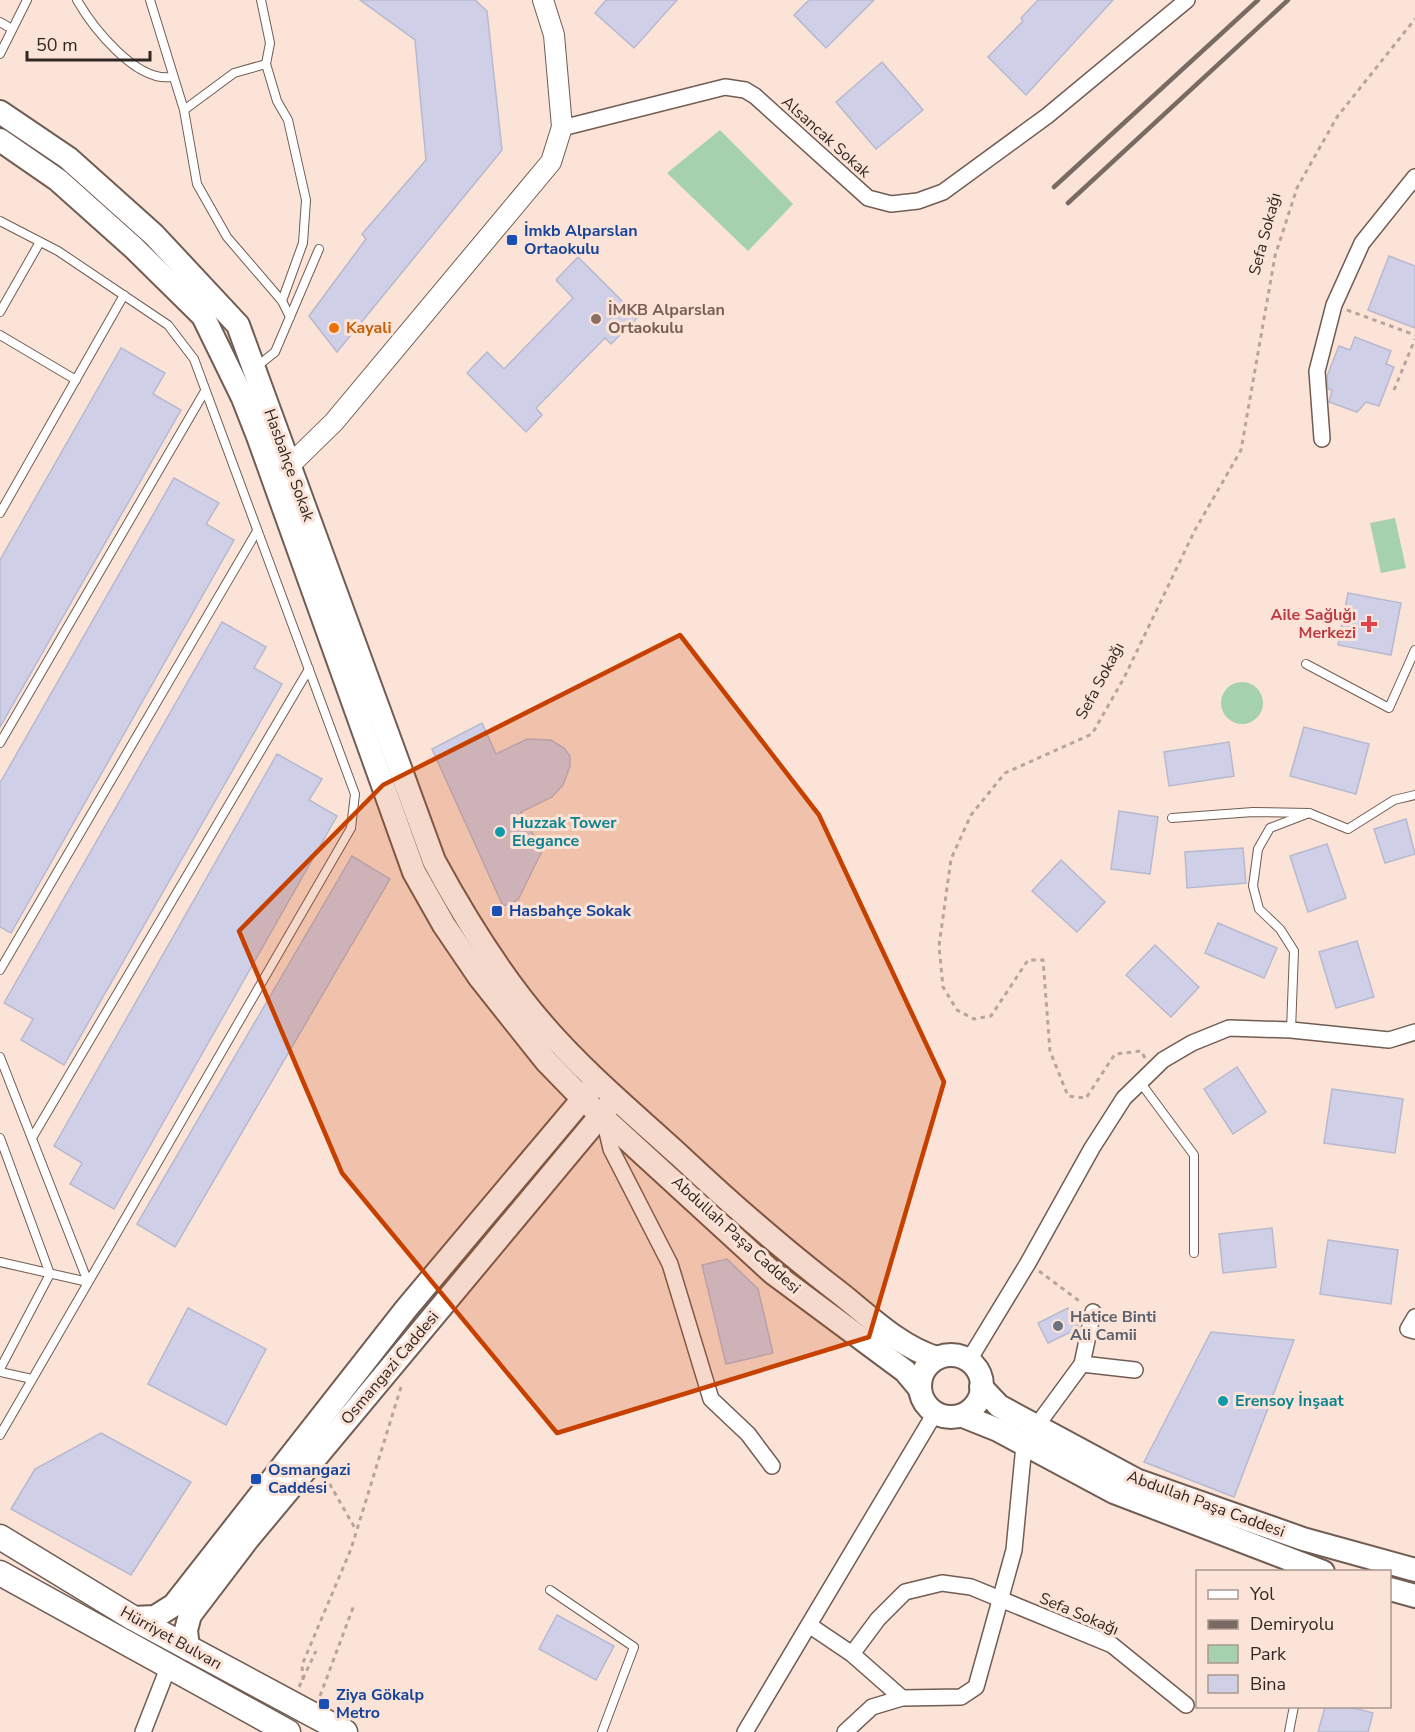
<svg xmlns="http://www.w3.org/2000/svg" width="1415" height="1732" font-family="'Nunito Sans',sans-serif">
<rect width="100%" height="100%" fill="#fbe3d7"/>
<g fill="#a5d1ae">
<path d="M 720,130 L 793,204 L 748,251 L 667,173 Z"/>
<path d="M 1395,518 L 1406,568 L 1381,573 L 1370,523 Z"/>
<circle cx="1242" cy="703" r="21"/>
</g>
<g fill="#cfd0e7" stroke="#b7b9cf" stroke-width="1.5">
<path d="M 360,0 L 475,0 L 487,11 L 502,150 L 337,352 L 309,316 L 366,239 L 362,234 L 426,160 L 415,40 Z"/>
<path d="M 606,0 L 677,0 L 634,48 L 595,13 Z"/>
<path d="M 809,0 L 874,0 L 826,48 L 794,15 Z"/>
<path d="M 1038,0 L 1113,0 L 1026,95 L 988,57 L 1023,21 L 1021,18 Z"/>
<path d="M 882,62 L 923,110 L 876,149 L 836,102 Z"/>
<path d="M 1389,256 L 1415,266 L 1415,328 L 1368,310 Z"/>
<path d="M 578,257 L 638,317 L 611,344 L 605,338 L 536,408 L 542,415 L 526,432 L 467,373 L 487,352 L 504,369 L 573,298 L 556,280 Z"/>
<path d="M 1355,337 L 1391,351 L 1386,364 L 1394,367 L 1379,406 L 1366,402 L 1357,412 L 1329,402 L 1332,390 L 1328,389 L 1327,376 L 1339,346 L 1350,350 Z"/>
<path d="M 121,348 L 165,373 L 153,394 L 181,410 L 0,727 L 0,560 Z"/>
<path d="M 174,478 L 219,503 L 206,524 L 234,540 L 11,933 L 0,927 L 0,783 Z"/>
<path d="M 1348,593 L 1401,603 L 1391,655 L 1338,645 Z"/>
<path d="M 222,622 L 266,647 L 254,668 L 282,684 L 64,1065 L 21,1040 L 33,1019 L 4,1003 Z"/>
<path d="M 482,723 L 496,754 L 527,739 L 551,740 L 564,748 L 570,756 L 570,766 L 563,785 L 552,797 L 521,812 L 542,851 L 518,900 L 503,906 L 432,749 Z"/>
<path d="M 1304,727 L 1369,744 L 1356,794 L 1290,776 Z"/>
<path d="M 1229,742 L 1234,776 L 1169,786 L 1164,752 Z"/>
<path d="M 277,754 L 322,779 L 309,800 L 337,816 L 114,1209 L 70,1184 L 82,1163 L 54,1146 Z"/>
<path d="M 1119,811 L 1158,817 L 1150,874 L 1111,869 Z"/>
<path d="M 1406,819 L 1415,854 L 1385,863 L 1374,829 Z"/>
<path d="M 1327,844 L 1346,898 L 1308,912 L 1290,856 Z"/>
<path d="M 1243,848 L 1246,883 L 1187,888 L 1185,852 Z"/>
<path d="M 352,856 L 390,879 L 175,1247 L 137,1224 Z"/>
<path d="M 1061,860 L 1105,902 L 1077,932 L 1032,891 Z"/>
<path d="M 1218,923 L 1277,948 L 1264,978 L 1205,953 Z"/>
<path d="M 1357,941 L 1374,997 L 1336,1008 L 1319,952 Z"/>
<path d="M 1155,945 L 1199,987 L 1171,1017 L 1126,975 Z"/>
<path d="M 1237,1067 L 1266,1112 L 1233,1134 L 1204,1089 Z"/>
<path d="M 1332,1089 L 1403,1099 L 1395,1153 L 1324,1143 Z"/>
<path d="M 1272,1228 L 1276,1267 L 1223,1273 L 1219,1234 Z"/>
<path d="M 1328,1240 L 1398,1250 L 1391,1304 L 1320,1294 Z"/>
<path d="M 727,1259 L 758,1289 L 773,1353 L 726,1364 L 702,1265 Z"/>
<path d="M 188,1308 L 266,1349 L 226,1425 L 148,1384 Z"/>
<path d="M 1068,1308 L 1079,1328 L 1048,1343 L 1038,1323 Z"/>
<path d="M 1211,1332 L 1294,1340 L 1234,1497 L 1144,1462 Z"/>
<path d="M 101,1433 L 191,1482 L 131,1575 L 11,1509 L 35,1469 Z"/>
<path d="M 557,1615 L 614,1646 L 596,1680 L 539,1649 Z"/>
<path d="M 1325,1707 L 1350,1707 L 1373,1713 L 1368,1732 L 1318,1732 Z"/>
</g>
<g fill="none" stroke-linecap="round" stroke-linejoin="round">
<g stroke="#715d53" stroke-width="10">
<g id="service">
<path d="M 77,0 C 93,28 136,82 171,77"/>
<path d="M 150,0 L 184,110 L 197,184 L 227,237 L 282,301 L 290,317"/>
<path d="M 261,0 L 270,43 L 266,64 L 277,101 L 288,120 L 306,200 L 303,243 L 282,301"/>
<path d="M 0,22 L 12,29"/>
<path d="M 0,54 L 27,0"/>
<path d="M 184,110 L 234,73 L 266,64"/>
<path d="M 0,221 L 58,251 L 168,325 L 194,359 L 355,794 L 351,828 L 0,1435"/>
<path d="M 0,312 L 40,242"/>
<path d="M 0,335 L 76,380"/>
<path d="M 256,367 L 275,352 L 319,249"/>
<path d="M 0,513 L 124,295"/>
<path d="M 1306,664 L 1389,708 L 1415,650"/>
<path d="M 0,743 L 205,391"/>
<path d="M 1172,818 L 1253,812 L 1309,813 L 1348,829 L 1394,800 L 1415,795"/>
<path d="M 0,970 L 257,531"/>
<path d="M 1291,1030 L 1294,951 L 1280,929 L 1259,909 L 1253,886 L 1258,849 L 1270,828 L 1309,813"/>
<path d="M 0,1057 L 88,1282"/>
<path d="M 1140,1082 L 1194,1155 L 1194,1253"/>
<path d="M 0,1138 L 50,1274 L 0,1369"/>
<path d="M 32,1138 L 309,669"/>
<path d="M 0,1262 L 88,1282"/>
<path d="M 0,1372 L 32,1379"/>
<path d="M 550,1590 L 634,1647 L 602,1732"/>
<path d="M 1289,1732 L 1294,1706"/>
</g>
</g>
<g stroke="#715d53" stroke-width="18">
<g id="minor">
<path d="M 562,128 L 725,87 L 745,90 L 755,96 L 868,198 L 891,204 L 918,201 L 943,192 L 1047,116 L 1187,0"/>
<path d="M 1322,439 L 1317,371 L 1334,305 L 1362,243 L 1415,177"/>
<path d="M 604,1119 L 611,1149 L 670,1264 L 711,1399 L 748,1434 L 772,1466"/>
<path d="M 1415,1317 L 1408,1329 L 1415,1331"/>
<path d="M 969,1360 L 1028,1263 L 1092,1148 L 1124,1098 L 1163,1060 L 1192,1043 L 1229,1028 L 1291,1030 L 1389,1040 L 1415,1032"/>
<path d="M 1082,1364 L 1135,1370"/>
<path d="M 1035,1428 L 1082,1364 L 1093,1312"/>
<path d="M 809,1625 L 852,1654 L 902,1698"/>
<path d="M 852,1654 L 878,1619 L 905,1592 L 942,1583 L 971,1587 L 1112,1645 L 1186,1705"/>
<path d="M 143,1732 L 168,1668"/>
<path d="M 745,1732 L 935,1413"/>
<path d="M 845,1732 L 872,1707 L 902,1698 L 961,1697 L 976,1687 L 1014,1550 L 1024,1445"/>
</g>
</g>
<g stroke="#715d53" stroke-width="22">
<path id="tertiary" d="M 279,473 L 289,466 L 334,422 L 551,162 L 562,127 L 554,35 L 543,0"/>
</g>
<g stroke="#715d53" stroke-width="26">
<g id="secondary">
<path d="M 0,112 L 68,158 L 154,235 L 238,325 L 434,861 C 466,920 501,977 545,1027 C 586,1074 634,1114 680,1156 C 729,1202 779,1246 832,1287 C 864,1311 898,1347 937,1358"/>
<path d="M 0,140 L 58,180 L 134,248 L 203,316 L 243,398 L 259,439 L 414,872 L 444,925 L 480,978 L 546,1061 L 583,1099 L 773,1273 L 905,1371 L 920,1389"/>
<circle cx="951" cy="1386" r="31"/>
<path d="M 981,1387 L 999,1406 L 1136,1480 L 1303,1539 L 1415,1570"/>
<path d="M 963,1416 L 998,1430 L 1114,1492 L 1323,1572"/>
<path d="M 1390,1589 L 1415,1596"/>
<path d="M 133,1618 L 155,1617 L 174,1605 L 406,1309 L 592,1088"/>
<path d="M 188,1649 L 186,1630 L 190,1615 L 247,1540 L 611,1103"/>
</g>
</g>
<g stroke="#715d53" stroke-width="27">
<g id="primary">
<path d="M 0,1537 L 133,1618 L 345,1732"/>
<path d="M 0,1573 L 288,1732"/>
</g>
</g>
<g stroke="#b7a49b" stroke-width="3" stroke-dasharray="4.5 4.5" stroke-linecap="butt">
<path d="M 1347,310 L 1415,335"/>
<path d="M 1394,390 L 1415,339"/>
<path d="M 1145,1058 L 1141,1051 L 1115,1054 L 1086,1098 L 1068,1096 L 1050,1051 L 1043,960 L 1028,960 L 991,1016 L 974,1019 L 957,1010 L 943,987 L 939,946 L 951,859 L 971,815 L 1005,773 L 1092,734 L 1124,678 L 1195,530 L 1241,450 L 1275,256 L 1297,188 L 1337,117 L 1415,19"/>
<path d="M 1039,1271 L 1082,1303"/>
<path d="M 325,1476 L 356,1530"/>
<path d="M 303,1680 L 302,1665 L 351,1549 L 401,1387"/>
<path d="M 299,1687 L 316,1651"/>
<path d="M 320,1696 L 354,1605"/>
</g>
<use href="#service" stroke="#fff" stroke-width="8"/>
<use href="#minor" stroke="#fff" stroke-width="15"/>
<use href="#tertiary" stroke="#fff" stroke-width="20"/>
<use href="#secondary" stroke="#fff" stroke-width="22"/>
<use href="#primary" stroke="#fff" stroke-width="24"/>
<g stroke="#796b63" stroke-width="4.5">
<path d="M 1054,187 L 1258,0"/>
<path d="M 1068,203 L 1288,0"/>
</g>
</g>
<path fill="#c64000" fill-opacity="0.2" stroke="#c64000" stroke-width="4.5" stroke-linejoin="round" d="M 680,635 L 819,815 L 944,1082 L 869,1337 L 557,1433 L 342,1173 L 239,931 L 383,785 Z"/>
<g fill="#1a4fb4" stroke="#fbe3d7" stroke-width="2">
<rect x="506" y="234" width="12" height="12" rx="3"/>
<rect x="491" y="905" width="12" height="12" rx="3"/>
<rect x="250" y="1473" width="12" height="12" rx="3"/>
<rect x="318" y="1698" width="12" height="12" rx="3"/>
</g>
<circle fill="#8d6e63" stroke="#fbe3d7" stroke-width="2" cx="596" cy="319" r="6"/>
<circle fill="#e8710a" stroke="#fbe3d7" stroke-width="2" cx="334" cy="328" r="6"/>
<path fill="#e0444e" stroke="#fbe3d7" stroke-width="2" d="M1366 615h6v6h6v6h-6v6h-6v-6h-6v-6h6z"/>
<g fill="#0f9aa8" stroke="#fbe3d7" stroke-width="2">
<circle cx="500" cy="832" r="6"/>
<circle cx="1223" cy="1401" r="6"/>
</g>
<circle fill="#6b7280" stroke="#fbe3d7" stroke-width="2" cx="1058" cy="1326" r="6"/>
<g text-anchor="middle" dominant-baseline="central" stroke-width="6" stroke-linejoin="round" paint-order="stroke">
<g font-size="16" fill="#312823" stroke="#fbe3d7">
<text transform="translate(826 137) rotate(42)">Alsancak Sokak</text>
<text transform="translate(1265 234) rotate(-75)">Sefa Sokağı</text>
<text transform="translate(289 465) rotate(70)">Hasbahçe Sokak</text>
<text transform="translate(1100 681) rotate(-62)">Sefa Sokağı</text>
<text transform="translate(736 1235) rotate(42)">Abdullah Paşa Caddesi</text>
<text transform="translate(390 1368) rotate(-50)">Osmangazi Caddesi</text>
<text transform="translate(1206 1504) rotate(20)">Abdullah Paşa Caddesi</text>
<text transform="translate(1079 1614) rotate(23)">Sefa Sokağı</text>
<text transform="translate(171 1638) rotate(29)">Hürriyet Bulvarı</text>
</g>
<g font-size="16" font-weight="bold" fill="#164399" stroke="#fbe3d7" text-anchor="start">
<text x="524" y="231">İmkb Alparslan<tspan x="524" dy="18">Ortaokulu</tspan></text>
<text x="509" y="911">Hasbahçe Sokak</text>
<text x="268" y="1470">Osmangazi̇<tspan x="268" dy="18">Caddesi̇</tspan></text>
<text x="336" y="1695">Ziya Gökalp<tspan x="336" dy="18">Metro</tspan></text>
</g>
<g font-size="16" font-weight="bold" fill="#785e54" stroke="#fbe3d7" text-anchor="start">
<text x="608" y="310">İMKB Alparslan<tspan x="608" dy="18">Ortaokulu</tspan></text>
</g>
<g font-size="16" font-weight="bold" fill="#c56008" stroke="#fbe3d7" text-anchor="start">
<text x="346" y="328">Kayali</text>
</g>
<g font-size="16" font-weight="bold" fill="#be3a42" stroke="#fbe3d7" text-anchor="end">
<text x="1356" y="615">Aile Sağlığı<tspan x="1356" dy="18">Merkezi</tspan></text>
</g>
<g font-size="16" font-weight="bold" fill="#0d838f" stroke="#fbe3d7" text-anchor="start">
<text x="512" y="823">Huzzak Tower<tspan x="512" dy="18">Elegance</tspan></text>
<text x="1235" y="1401">Erensoy İnşaat</text>
</g>
<g font-size="16" font-weight="bold" fill="#5b616d" stroke="#fbe3d7" text-anchor="start">
<text x="1070" y="1317">Hatice Binti<tspan x="1070" dy="18">Ali Camii</tspan></text>
</g>
</g>
<rect x="1196" y="1570" width="195" height="138" fill="#fbe3d7" stroke="#aa988f" stroke-width="1.5"/>
<rect x="1208" y="1590" width="30" height="9" fill="#ffffff" stroke="#aa988f" stroke-width="1.5"/>
<text x="1250" y="1600" font-size="18" fill="#312823">Yol</text>
<rect x="1208" y="1620" width="30" height="9" fill="#796b63" stroke="#aa988f" stroke-width="1.5"/>
<text x="1250" y="1630" font-size="18" fill="#312823">Demiryolu</text>
<rect x="1208" y="1645" width="30" height="18" fill="#a5d1ae" stroke="#aa988f" stroke-width="1.5"/>
<text x="1250" y="1660" font-size="18" fill="#312823">Park</text>
<rect x="1208" y="1675" width="30" height="18" fill="#cfd0e7" stroke="#aa988f" stroke-width="1.5"/>
<text x="1250" y="1690" font-size="18" fill="#312823">Bina</text>
<path d="M27 51v9h123v-9" fill="none" stroke="#312823" stroke-width="3"/>
<text x="36" y="51" font-size="18" fill="#312823" stroke="#fbe3d7" stroke-width="4.5" paint-order="stroke">50 m</text>
</svg>
